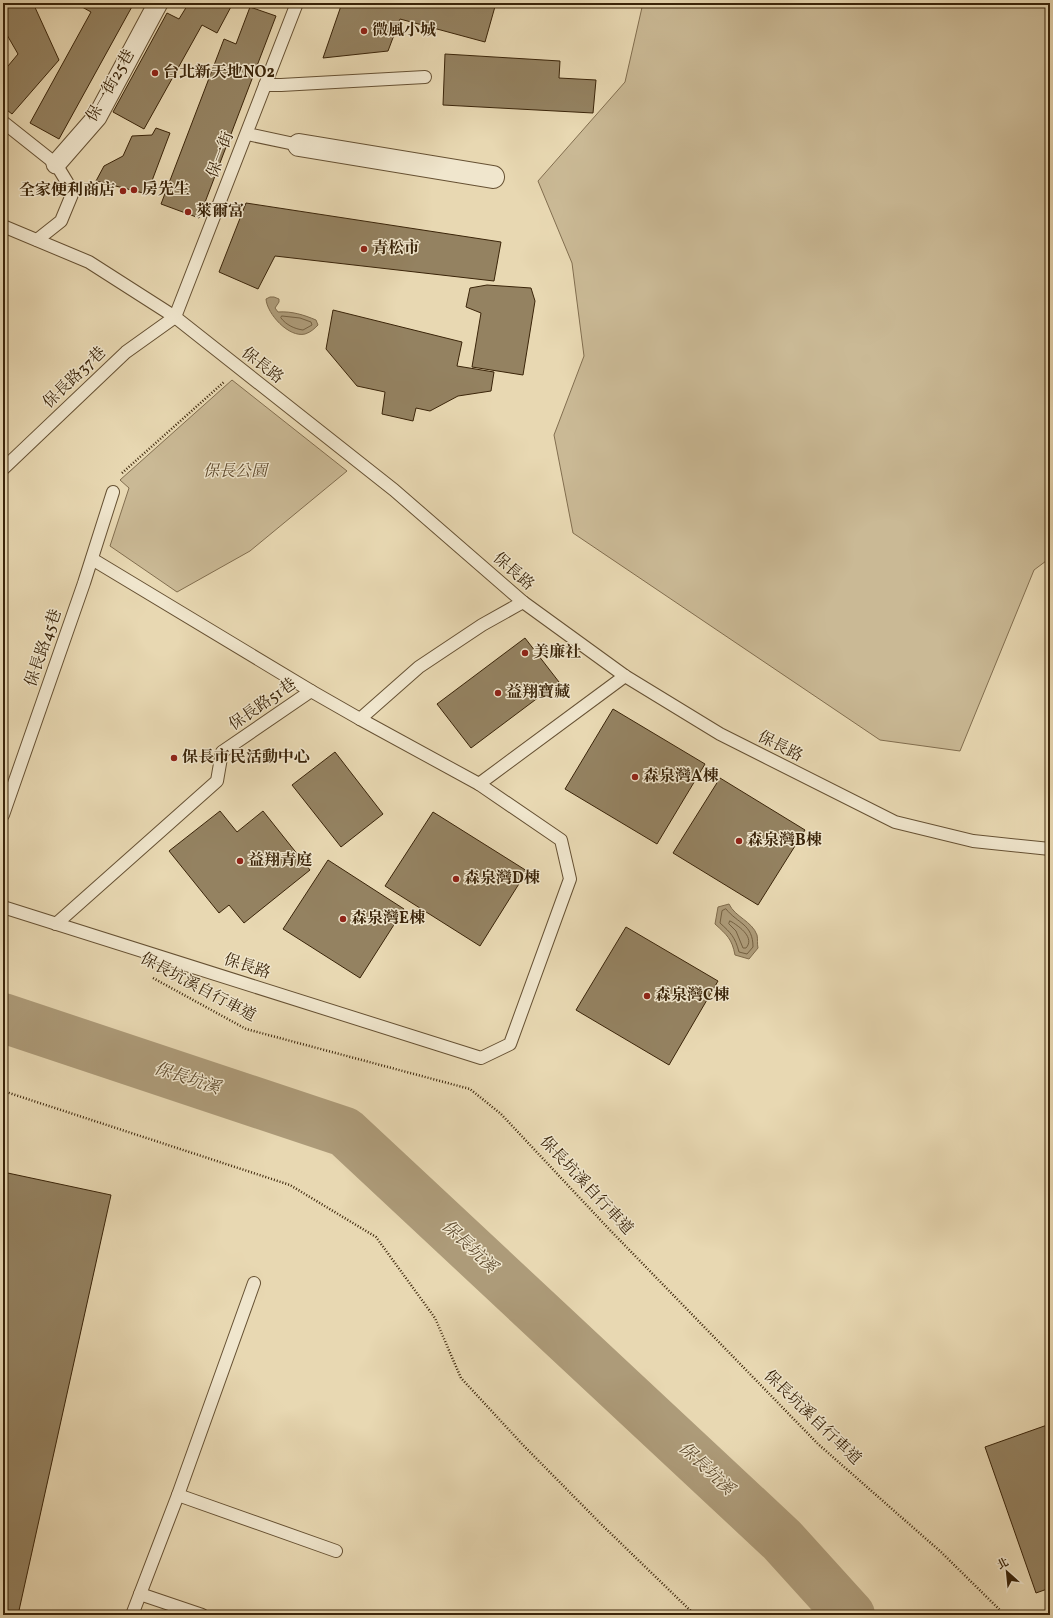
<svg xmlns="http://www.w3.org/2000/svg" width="1053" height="1618" font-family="Vollkorn,'Noto Serif TC',serif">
<rect width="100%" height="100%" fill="#e8d8b2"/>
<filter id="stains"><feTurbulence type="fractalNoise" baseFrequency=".005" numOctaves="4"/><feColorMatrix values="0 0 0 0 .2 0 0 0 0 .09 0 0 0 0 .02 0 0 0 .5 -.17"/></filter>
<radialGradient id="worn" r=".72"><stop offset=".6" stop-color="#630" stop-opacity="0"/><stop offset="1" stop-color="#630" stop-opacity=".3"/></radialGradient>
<g fill="#cab995" stroke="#826e4f">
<path d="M 643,3 L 1050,3 L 1050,558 L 1034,570 L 960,751 L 880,740 L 573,533 L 554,435 L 584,356 L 572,263 L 538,181 L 625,82 Z"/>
<path d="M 232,380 L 347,471 L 250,551 L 177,592 L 110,546 L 129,488 L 120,480 Z"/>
</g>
<g fill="#ad9b79" stroke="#7f6b4c">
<path d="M 270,297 L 274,297 L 279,299 L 279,302 L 275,308 L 278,312 C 292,311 304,315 316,320 L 318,325 C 314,329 311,332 305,334 C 289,338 267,314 266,299 Z"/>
<path d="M 729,904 C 735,917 752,921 757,935 C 758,939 757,944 758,948 L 749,959 L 735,955 C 732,939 727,935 715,924 L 718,907 Z"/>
</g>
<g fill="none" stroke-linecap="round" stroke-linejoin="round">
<g stroke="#746041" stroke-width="1">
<path d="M 282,316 L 300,318 L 311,322 L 312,325 L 303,330 C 295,329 286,325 281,318 Z"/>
<path d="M 726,909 C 738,924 753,924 753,947 L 747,954 L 739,952 C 735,937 731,933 720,923 L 722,911 Z"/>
<path d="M 730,921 L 732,922 C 740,927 755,938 746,948 L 743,948 L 736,931 L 729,924 Z"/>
</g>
<path stroke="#ad9b79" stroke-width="50" d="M 3,1018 L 345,1132 L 782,1540 L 850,1615"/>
</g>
<g fill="#948261" stroke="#3a2409">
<path d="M 3,3 L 33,3 L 59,60 L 12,114 L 3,107 L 3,72 L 18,54 L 3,28 Z"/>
<path d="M 75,3 L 134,3 L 59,139 L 30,123 L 91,12 Z"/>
<path d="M 181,3 L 233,3 L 217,33 L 202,25 L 144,129 L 113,112 L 167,13 L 179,19 L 187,6 Z"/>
<path d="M 342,3 L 496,3 L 485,42 L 400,19 L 388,51 L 323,58 Z"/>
<path d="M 250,7 L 276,16 L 199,218 L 161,204 L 224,39 L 236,44 Z"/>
<path d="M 445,54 L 560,61 L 559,78 L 596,80 L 593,113 L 443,105 Z"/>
<path d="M 156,128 L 170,133 L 147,194 L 96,181 L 104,166 L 123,156 L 132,136 L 152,135 Z"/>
<path d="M 246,203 L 501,242 L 494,281 L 275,256 L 258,289 L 219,272 Z"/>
<path d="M 487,285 L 531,288 L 535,301 L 523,375 L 472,367 L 481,313 L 466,307 L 470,288 Z"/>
<path d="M 333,310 L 462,342 L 457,366 L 494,372 L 491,391 L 458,396 L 430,411 L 416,408 L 413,421 L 382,414 L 385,392 L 357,386 L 326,349 Z"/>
<path d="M 525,638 L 559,682 L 471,748 L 437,704 Z"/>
<path d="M 613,709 L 705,764 L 657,844 L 565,789 Z"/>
<path d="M 335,752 L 383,814 L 341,847 L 292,785 Z"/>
<path d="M 720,778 L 805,830 L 758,905 L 673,853 Z"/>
<path d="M 220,811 L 237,832 L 263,811 L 310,870 L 244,923 L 229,905 L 219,913 L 169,851 Z"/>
<path d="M 433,812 L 527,871 L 480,946 L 385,886 Z"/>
<path d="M 328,860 L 404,909 L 360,978 L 283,929 Z"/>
<path d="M 626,927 L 718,981 L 669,1065 L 576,1010 Z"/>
<path d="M 3,1172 L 111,1195 L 18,1615 L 3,1615 Z"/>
<path d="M 1050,1424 L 1050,1588 L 1036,1593 L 985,1447 Z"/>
</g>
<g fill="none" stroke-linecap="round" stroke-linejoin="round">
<g stroke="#665133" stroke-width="14">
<g id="service">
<path d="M 265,85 L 281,85 L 425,77"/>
<path d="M 3,122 L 56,164 L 73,192 L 61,221 L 37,240"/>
<path d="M 247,134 L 299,145"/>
<path d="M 3,226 L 89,262 L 175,317 L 394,490 L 523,602 L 625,676 L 720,734 L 895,822 L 973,841 L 1050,849"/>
<path d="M 3,469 L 126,352 L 175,317 L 297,3"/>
<path d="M 92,559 L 311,691"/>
<path d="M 360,719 L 479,784"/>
<path d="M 3,815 L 84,583 L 113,492"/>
<path d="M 3,907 L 481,1058 L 510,1044 L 570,879 L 561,840 L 479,784 L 625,676"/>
<path d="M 56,924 L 217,781 L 222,752 L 311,691 L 360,719 L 419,667 L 482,625 L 523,602"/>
<path d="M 178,1495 L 336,1551"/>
<path d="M 140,1594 L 202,1615"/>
<path d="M 132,1615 L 178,1495 L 254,1283"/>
</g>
</g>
<g stroke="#665133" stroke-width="21">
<path id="pedestrian" d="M 56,164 L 97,117 L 158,3"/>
</g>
<g stroke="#665133" stroke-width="24">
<path id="minor" d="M 299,145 L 493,177"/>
</g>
<g stroke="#3a2409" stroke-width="2.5" stroke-dasharray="1 2" stroke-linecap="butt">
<path d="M 122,473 L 224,382"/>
<path d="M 153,978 L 246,1029 L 470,1089 L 501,1114 L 608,1228 L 818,1444 L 941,1552 L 1005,1615"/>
<path d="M 3,1091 L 290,1185 L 376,1237 L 435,1318 L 461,1378 L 523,1445 L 601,1524 L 695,1615"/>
</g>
<use href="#service" stroke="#f0e6cd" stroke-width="12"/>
<use href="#pedestrian" stroke="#f0e6cd" stroke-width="19"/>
<use href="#minor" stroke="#f0e6cd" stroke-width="22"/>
</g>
<g fill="#8f2418" stroke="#f0e6cd" stroke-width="1.5">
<circle cx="364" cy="31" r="4"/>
<circle cx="155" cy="73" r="4"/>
<circle cx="134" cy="190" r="4"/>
<circle cx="123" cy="191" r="4"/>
<circle cx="188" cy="212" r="4"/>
<circle cx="364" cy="249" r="4"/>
<circle cx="525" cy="653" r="4"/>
<circle cx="498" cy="693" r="4"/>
<circle cx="174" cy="758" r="4"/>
<circle cx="635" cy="777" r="4"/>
<circle cx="739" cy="841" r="4"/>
<circle cx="240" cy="861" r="4"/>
<circle cx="456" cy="879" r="4"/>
<circle cx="343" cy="919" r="4"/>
<circle cx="647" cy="996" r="4"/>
</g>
<g text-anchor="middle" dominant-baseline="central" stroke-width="3" stroke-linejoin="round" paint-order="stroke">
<g font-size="16" font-weight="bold" fill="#3a2409" stroke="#f0e6cd" text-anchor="start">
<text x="372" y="31">微風小城</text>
<text x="163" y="73">台北新天地NO2</text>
<text x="142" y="190">房先生</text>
<text x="115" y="191" text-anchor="end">全家便利商店</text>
<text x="196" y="212">萊爾富</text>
<text x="372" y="249">青松市</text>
<text x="533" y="653">美廉社</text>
<text x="506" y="693">益翔寶藏</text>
<text x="182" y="758">保長市民活動中心</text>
<text x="643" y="777">森泉灣A棟</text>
<text x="747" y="841">森泉灣B棟</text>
<text x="248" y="861">益翔青庭</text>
<text x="464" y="879">森泉灣D棟</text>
<text x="351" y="919">森泉灣E棟</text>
<text x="655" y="996">森泉灣C棟</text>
</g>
<g font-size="16" fill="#3a2409" stroke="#f0e6cd">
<text transform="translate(111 86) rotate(-60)">保一街25巷</text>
<text transform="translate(221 155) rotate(-69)">保一街</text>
<text transform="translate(262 366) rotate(38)">保長路</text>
<text transform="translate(75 378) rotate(-44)">保長路37巷</text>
<text transform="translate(513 572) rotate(41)">保長路</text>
<text transform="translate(44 648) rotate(-71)">保長路45巷</text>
<text transform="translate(263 705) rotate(-35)">保長路51巷</text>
<text transform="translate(780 747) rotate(27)">保長路</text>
<text transform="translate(247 967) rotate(18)">保長路</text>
<text transform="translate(198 988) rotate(28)">保長坑溪自行車道</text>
<text transform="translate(586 1186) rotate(47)">保長坑溪自行車道</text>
<text transform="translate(812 1418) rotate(44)">保長坑溪自行車道</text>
</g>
<g font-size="16" font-style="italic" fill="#5e492c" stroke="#f0e6cd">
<text x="235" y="472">保長公園</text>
</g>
<g font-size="17" font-style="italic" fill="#5c482b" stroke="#f0e6cd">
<text transform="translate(187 1079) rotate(18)">保長坑溪</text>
<text transform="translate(469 1247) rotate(43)">保長坑溪</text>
<text transform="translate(706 1469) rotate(43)">保長坑溪</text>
</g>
</g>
<rect width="1053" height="1618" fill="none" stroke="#e8d8b2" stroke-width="16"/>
<rect x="4" y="4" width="1045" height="1610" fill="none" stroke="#3a2409" stroke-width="2"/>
<rect x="8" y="8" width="1037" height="1602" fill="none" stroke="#3a2409"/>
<g transform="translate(1007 1572) rotate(333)" stroke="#f0e6cd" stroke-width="3" paint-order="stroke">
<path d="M0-3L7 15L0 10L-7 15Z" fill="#3a2409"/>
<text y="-6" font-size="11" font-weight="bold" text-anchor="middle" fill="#3a2409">北</text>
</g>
<rect width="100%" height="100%" filter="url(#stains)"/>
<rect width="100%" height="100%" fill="url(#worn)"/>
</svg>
